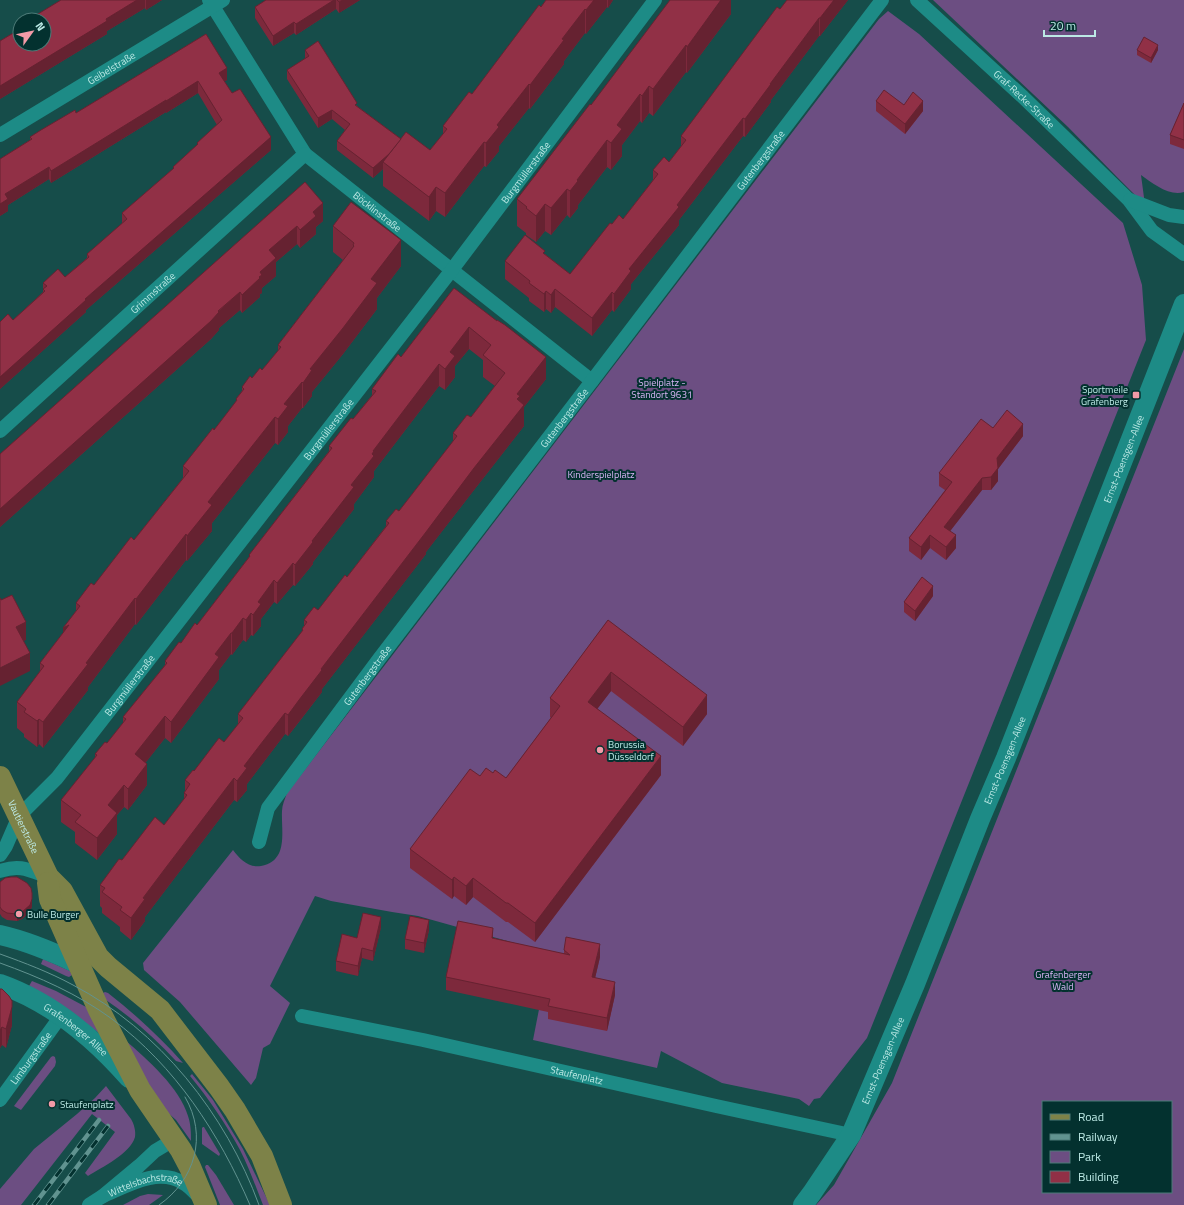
<svg xmlns="http://www.w3.org/2000/svg" width="1184" height="1205" font-family="'Titillium Web',sans-serif">
<rect width="100%" height="100%" fill="#164d4a"/>
<g fill="#6c4e82" fill-rule="evenodd">
<path d="M 933,0 L 1184,0 L 1184,192 C 1170,197 1152,183 1141,175 L 1145,205 L 1116,176 L 1068,127 Z"/>
<path d="M 888,11 L 919,34 L 1123,223 L 1142,285 L 1146,340 L 867,1038 L 820,1098 L 814,1099 L 809,1106 L 799,1099 L 722,1083 L 661,1051 L 657,1068 L 533,1040 L 550,953 L 418,916 L 392,912 L 331,901 L 315,896 L 270,986 L 290,1003 L 270,1044 L 263,1048 L 256,1078 L 251,1085 L 180,1002 L 144,970 L 143,963 L 233,850 C 240,859 248,868 261,866 C 289,861 281,831 282,811 C 282,805 285,799 287,793 L 879,19 Z"/>
<path d="M 1184,349 L 1184,1205 L 816,1205 L 834,1185 L 892,1083 ZM 1043,1102 L 1171,1102 L 1171,1192 L 1043,1192 Z"/>
<path d="M 43,959 L 70,971 L 72,975 L 69,977 L 66,976 L 41,964 Z"/>
<path d="M 32,981 L 56,991 L 88,1008 L 99,1033 L 29,986 Z"/>
<path d="M 105,992 L 108,993 C 135,1014 160,1037 183,1063 L 176,1061 C 154,1037 130,1016 103,998 L 103,993 Z"/>
<path d="M 125,1040 C 147,1059 180,1088 188,1116 C 191,1125 191,1133 191,1141 L 176,1120 L 167,1112 L 153,1093 Z"/>
<path d="M 53,1056 L 55,1057 L 56,1062 L 55,1066 L 21,1110 L 14,1106 L 51,1057 Z"/>
<path d="M 192,1074 L 213,1100 L 243,1149 L 270,1205 L 263,1205 C 256,1187 249,1168 240,1150 C 226,1124 209,1099 190,1076 Z"/>
<path d="M 106,1086 L 131,1119 C 134,1124 136,1131 135,1137 C 130,1154 102,1167 88,1176 L 85,1173 L 115,1132 L 92,1114 L 21,1205 L 0,1205 L 0,1189 L 34,1149 L 77,1114 L 95,1098 Z"/>
<path d="M 203,1127 L 204,1127 L 220,1154 L 219,1156 L 202,1144 L 202,1128 Z"/>
<path d="M 206,1165 L 208,1165 L 216,1175 L 234,1205 L 220,1205 L 205,1167 Z"/>
<path d="M 148,1194 L 163,1195 L 149,1205 L 123,1205 L 140,1196 Z"/>
</g>
<g fill="none" stroke-linecap="round" stroke-linejoin="round">
<g stroke="#1d8b86" stroke-width="14">
<path id="s1" d="M 209,0 L 305,154 L 592,381"/>
<path id="s2" d="M 917,0 L 1023,97 L 1129,200 L 1152,231 L 1184,254"/>
<path id="s3" d="M 0,135 L 223,0"/>
<path d="M 1130,200 L 1169,215 L 1184,217"/>
<path id="s4" d="M 0,431 L 305,154"/>
<path id="s5" d="M 259,842 L 268,808 L 379,659 L 592,381 L 882,0"/>
<path id="s6" d="M 0,855 L 6,846 L 19,816 L 57,778 L 451,271 L 655,0"/>
<path d="M 0,871 C 20,864 29,870 48,877"/>
<path id="s7" d="M 302,1016 L 423,1040 L 716,1106 L 851,1135"/>
<path id="s8" d="M 0,1100 L 61,1016"/>
<path id="s9" d="M 103,1196 C 127,1186 158,1167 183,1183 C 189,1186 194,1192 199,1197"/>
<path d="M 89,1205 L 103,1196 L 139,1166 L 155,1151 L 175,1139"/>
</g>
<g stroke="#1d8b86" stroke-width="20">
<path d="M 0,935 C 27,941 53,952 78,964"/>
<path id="s10" d="M 0,984 C 51,1002 94,1038 129,1078"/>
<path id="s11" d="M 803,1205 L 812,1193 L 851,1135 L 915,984 L 980,819 L 1006,758 L 1184,304"/>
</g>
<g stroke="#7d8248" stroke-width="22">
<path id="s12" d="M 0,777 L 48,877 L 62,891 L 98,957 L 108,967 L 160,1010 L 219,1087 L 235,1110 L 262,1156 L 281,1205"/>
<path d="M 48,883 L 50,899 L 99,1010 L 140,1090 L 181,1150 L 190,1167 L 206,1205"/>
</g>
<g stroke="#619390" stroke-width="1">
<path d="M 0,954 C 25,963 49,972 73,985 C 159,1030 226,1114 259,1205"/>
<path d="M 0,963 C 39,977 78,994 112,1019 C 175,1066 219,1133 250,1205"/>
<path d="M 159,1205 C 195,1180 208,1136 185,1097"/>
</g>
<g stroke="#619390" stroke-width="4.5">
<g id="rail">
<path d="M 34,1205 L 99,1120"/>
<path d="M 48,1205 L 108,1126"/>
</g>
</g>
<use href="#rail" stroke="#03312f" stroke-width="3" stroke-dasharray="9" stroke-linecap="butt"/>
</g>
<g fill="#7d293c">
<path d="M 61,0 L 162,0 L 146,10 L 145,8 L 107,31 L 107,34 L 0,99 L 0,41 L 20,29 Z"/>
<path d="M 266,0 L 360,0 L 339,13 L 336,9 L 296,35 L 294,33 L 273,46 L 255,18 L 255,7 Z"/>
<path d="M 546,0 L 613,0 L 608,8 L 607,7 L 586,34 L 585,33 L 564,61 L 564,64 L 530,109 L 529,108 L 499,146 L 499,151 L 486,167 L 484,166 L 445,217 L 436,211 L 429,221 L 383,186 L 383,169 L 373,178 L 337,150 L 337,141 L 345,130 L 332,119 L 318,128 L 287,79 L 287,70 L 305,59 L 305,50 L 357,106 L 401,139 L 430,150 L 443,134 L 443,126 L 472,94 Z"/>
<path d="M 731,0 L 731,14 L 687,73 L 686,72 L 653,116 L 649,113 L 642,123 L 640,121 L 622,145 L 622,156 L 611,170 L 607,167 L 578,205 L 578,208 L 570,218 L 567,215 L 551,235 L 545,231 L 536,242 L 526,235 L 526,233 L 517,226 L 517,199 L 591,105 Z"/>
<path d="M 848,0 L 820,36 L 819,36 L 771,100 L 771,102 L 745,137 L 743,136 L 679,220 L 679,225 L 631,284 L 631,289 L 614,312 L 612,310 L 592,336 L 555,307 L 551,313 L 546,309 L 544,312 L 529,301 L 529,298 L 505,279 L 505,261 L 545,254 L 570,274 L 612,224 L 623,219 L 653,180 L 653,170 L 669,162 L 681,146 L 681,136 L 780,9 Z"/>
<path d="M 206,34 L 227,80 L 224,81 L 271,150 L 86,310 L 86,312 L 0,389 L 0,322 L 13,320 L 43,292 L 43,283 L 65,277 L 87,258 L 87,254 L 122,224 L 122,213 L 173,169 L 173,167 L 197,145 L 197,143 L 217,125 L 198,93 L 166,113 L 166,112 L 51,183 L 49,179 L 8,205 L 8,211 L 0,216 L 0,159 L 30,140 L 30,137 L 76,113 Z"/>
<path d="M 1137,50 L 1158,50 L 1151,63 L 1137,55 Z"/>
<path d="M 876,101 L 904,105 L 923,111 L 905,134 L 876,111 Z"/>
<path d="M 1184,103 L 1184,149 L 1170,144 L 1170,135 Z"/>
<path d="M 305,182 L 323,221 L 316,227 L 316,234 L 300,248 L 297,244 L 276,262 L 276,276 L 262,288 L 262,293 L 260,294 L 260,297 L 242,313 L 240,310 L 219,328 L 219,330 L 211,339 L 0,527 L 0,454 Z"/>
<path d="M 333,226 L 401,266 L 377,298 L 377,309 L 343,354 L 312,392 L 312,396 L 303,408 L 302,408 L 288,426 L 288,432 L 278,445 L 275,443 L 212,523 L 212,531 L 187,561 L 186,560 L 136,625 L 135,624 L 88,687 L 88,690 L 43,748 L 39,744 L 37,747 L 24,737 L 24,734 L 17,728 L 17,702 L 40,672 L 40,663 L 63,633 L 76,611 L 76,603 L 94,585 L 134,540 L 183,478 L 183,466 L 214,430 L 236,402 L 236,399 L 242,391 L 242,387 L 262,370 L 278,351 L 278,345 L 343,260 L 333,252 Z"/>
<path d="M 454,288 L 546,379 L 524,407 L 524,426 L 474,490 L 426,552 L 426,554 L 322,689 L 322,692 L 299,722 L 288,736 L 285,734 L 260,767 L 247,784 L 247,790 L 237,802 L 234,800 L 164,892 L 145,917 L 145,921 L 131,940 L 120,931 L 120,927 L 102,913 L 102,908 L 100,906 L 100,885 L 122,860 L 164,825 L 184,799 L 184,793 L 185,791 L 185,780 L 224,742 L 238,725 L 238,714 L 302,632 L 302,629 L 304,626 L 304,620 L 318,610 L 347,577 L 386,526 L 386,521 L 399,511 L 453,442 L 453,433 L 471,417 L 495,386 L 483,377 L 483,360 L 469,349 L 455,366 L 455,377 L 445,390 L 439,386 L 374,471 L 374,477 L 354,504 L 354,509 L 313,562 L 313,564 L 295,586 L 293,585 L 277,604 L 274,602 L 261,619 L 261,626 L 253,636 L 251,635 L 246,642 L 243,640 L 232,655 L 231,654 L 219,670 L 219,679 L 171,743 L 165,738 L 146,762 L 147,785 L 128,810 L 124,807 L 117,815 L 117,834 L 97,860 L 75,843 L 75,832 L 61,822 L 61,800 L 95,758 L 95,754 L 107,743 L 123,723 L 123,717 L 165,665 L 165,661 L 197,625 L 249,557 L 249,555 L 329,451 L 329,446 L 353,419 L 372,395 L 372,389 L 401,357 Z"/>
<path d="M 993,428 L 1023,436 L 998,469 L 998,481 L 991,490 L 982,490 L 950,531 L 956,548 L 946,560 L 930,548 L 921,560 L 909,551 L 909,538 L 945,490 L 939,486 L 939,473 Z"/>
<path d="M 933,596 L 915,621 L 904,612 L 904,602 Z"/>
<path d="M 608,620 L 707,714 L 683,746 L 611,691 L 597,709 L 661,775 L 535,942 L 508,922 L 506,922 L 473,897 L 466,905 L 454,896 L 452,899 L 410,868 L 410,849 L 480,776 L 493,773 L 506,778 L 551,718 L 550,717 L 550,698 Z"/>
<path d="M 0,882 L 32,900 L 32,906 L 30,912 L 22,919 L 17,921 L 7,920 L 2,917 L 0,914 Z"/>
<path d="M 381,927 L 373,961 L 362,958 L 358,976 L 336,971 L 336,961 L 357,938 Z"/>
<path d="M 429,930 L 424,953 L 405,949 L 405,939 Z"/>
<path d="M 493,938 L 564,954 L 564,950 L 600,957 L 595,978 L 615,995 L 607,1031 L 548,1019 L 548,1012 L 446,990 L 446,977 Z"/>
<path d="M 0,989 L 12,1025 L 6,1048 L 2,1045 L 0,1048 Z"/>
</g>
<g fill="#662231">
<path d="M 137,0 L 145,0 L 145,8 L 107,31 L 107,34 L 0,99 L 0,86 L 106,19 Z"/>
<path d="M 146,0 L 162,0 L 146,10 Z"/>
<path d="M 334,0 L 336,0 L 336,9 L 296,35 L 296,24 Z"/>
<path d="M 343,0 L 360,0 L 339,13 L 339,2 Z"/>
<path d="M 594,0 L 607,0 L 607,7 L 586,34 L 586,10 Z"/>
<path d="M 608,0 L 613,0 L 608,8 Z"/>
<path d="M 721,0 L 731,0 L 731,14 L 687,73 L 687,47 Z"/>
<path d="M 834,0 L 848,0 L 820,36 L 820,18 Z"/>
<path d="M 585,9 L 585,33 L 564,61 L 564,64 L 530,109 L 530,85 L 562,39 Z"/>
<path d="M 819,18 L 819,36 L 771,100 L 771,102 L 745,137 L 745,119 L 770,84 Z"/>
<path d="M 294,22 L 294,33 L 273,46 L 273,36 Z"/>
<path d="M 686,45 L 686,72 L 653,116 L 653,89 Z"/>
<path d="M 1158,45 L 1158,50 L 1151,63 L 1151,58 Z"/>
<path d="M 227,68 L 227,80 L 219,85 L 219,73 Z"/>
<path d="M 198,81 L 198,93 L 166,113 L 166,101 Z"/>
<path d="M 529,84 L 529,108 L 499,146 L 499,151 L 486,167 L 486,143 L 497,125 Z"/>
<path d="M 649,86 L 649,113 L 642,123 L 642,96 Z"/>
<path d="M 640,94 L 640,121 L 622,145 L 622,156 L 611,170 L 611,143 L 617,125 Z"/>
<path d="M 166,100 L 166,112 L 51,183 L 51,171 Z"/>
<path d="M 923,101 L 923,111 L 905,134 L 905,124 Z"/>
<path d="M 332,110 L 332,119 L 318,128 L 318,118 Z"/>
<path d="M 743,118 L 743,136 L 679,220 L 679,225 L 631,284 L 631,289 L 614,312 L 614,294 L 629,269 L 677,205 Z"/>
<path d="M 271,137 L 271,150 L 86,310 L 86,312 L 0,389 L 0,377 L 85,299 Z"/>
<path d="M 607,140 L 607,167 L 578,205 L 578,208 L 570,218 L 570,191 L 577,180 Z"/>
<path d="M 404,141 L 383,162 L 383,169 L 373,178 L 373,168 Z"/>
<path d="M 484,142 L 484,166 L 445,217 L 445,193 Z"/>
<path d="M 49,167 L 49,179 L 8,205 L 8,211 L 0,216 L 0,204 L 5,194 Z"/>
<path d="M 436,187 L 436,211 L 429,221 L 429,197 Z"/>
<path d="M 567,189 L 567,215 L 551,235 L 551,208 Z"/>
<path d="M 323,203 L 323,221 L 316,227 L 316,234 L 300,248 L 300,230 L 313,212 Z"/>
<path d="M 545,204 L 545,231 L 536,242 L 536,216 Z"/>
<path d="M 297,226 L 297,244 L 276,262 L 276,276 L 262,288 L 262,293 L 260,294 L 260,297 L 242,313 L 242,295 L 260,272 L 269,250 Z"/>
<path d="M 401,240 L 401,266 L 377,298 L 377,309 L 343,354 L 343,328 L 371,279 Z"/>
<path d="M 555,289 L 555,307 L 551,313 L 551,295 Z"/>
<path d="M 546,291 L 546,309 L 544,312 L 544,294 Z"/>
<path d="M 240,292 L 240,310 L 219,328 L 219,330 L 211,339 L 0,527 L 0,509 Z"/>
<path d="M 612,292 L 612,310 L 592,336 L 592,318 Z"/>
<path d="M 469,327 L 469,349 L 455,366 L 455,377 L 445,390 L 445,369 L 450,352 Z"/>
<path d="M 343,328 L 343,354 L 312,392 L 312,396 L 303,408 L 303,383 L 310,369 Z"/>
<path d="M 546,357 L 546,379 L 524,407 L 524,426 L 474,490 L 426,552 L 426,554 L 322,689 L 322,692 L 288,736 L 288,715 L 321,669 L 426,532 L 517,394 Z"/>
<path d="M 439,364 L 439,386 L 374,471 L 374,477 L 354,504 L 354,509 L 313,562 L 313,564 L 295,586 L 295,565 L 351,485 L 372,454 L 373,451 Z"/>
<path d="M 302,382 L 302,408 L 288,426 L 288,432 L 278,445 L 278,419 L 284,404 Z"/>
<path d="M 275,417 L 275,443 L 212,523 L 212,531 L 187,561 L 187,536 L 208,502 Z"/>
<path d="M 1023,424 L 1023,436 L 998,469 L 998,481 L 991,490 L 991,477 L 997,458 Z"/>
<path d="M 982,478 L 982,490 L 944,539 L 944,527 Z"/>
<path d="M 186,534 L 186,560 L 136,625 L 136,599 Z"/>
<path d="M 930,535 L 930,548 L 921,560 L 921,547 Z"/>
<path d="M 956,535 L 956,548 L 946,560 L 946,547 Z"/>
<path d="M 293,563 L 293,585 L 277,604 L 277,583 Z"/>
<path d="M 274,580 L 274,602 L 261,619 L 261,626 L 253,636 L 253,615 L 258,602 Z"/>
<path d="M 933,586 L 933,596 L 915,621 L 915,611 Z"/>
<path d="M 135,598 L 135,624 L 88,687 L 88,690 L 43,748 L 43,722 L 86,663 Z"/>
<path d="M 251,613 L 251,635 L 246,642 L 246,620 Z"/>
<path d="M 243,618 L 243,640 L 232,655 L 232,633 Z"/>
<path d="M 26,622 L 26,640 L 16,645 L 16,627 Z"/>
<path d="M 69,625 L 63,654 L 63,628 Z"/>
<path d="M 231,633 L 231,654 L 219,670 L 219,679 L 171,743 L 171,722 L 215,654 Z"/>
<path d="M 30,653 L 30,671 L 0,686 L 0,668 Z"/>
<path d="M 611,672 L 611,691 L 588,721 L 588,702 Z"/>
<path d="M 707,695 L 707,714 L 683,746 L 683,727 Z"/>
<path d="M 285,713 L 285,734 L 247,784 L 247,790 L 237,802 L 237,781 L 244,766 Z"/>
<path d="M 165,716 L 165,738 L 135,776 L 135,754 Z"/>
<path d="M 39,719 L 39,744 L 37,747 L 37,721 Z"/>
<path d="M 661,756 L 661,775 L 535,942 L 535,923 Z"/>
<path d="M 147,764 L 147,785 L 128,810 L 128,789 Z"/>
<path d="M 234,778 L 234,800 L 145,917 L 145,921 L 131,940 L 131,918 L 143,898 Z"/>
<path d="M 124,785 L 124,807 L 117,815 L 117,834 L 97,860 L 97,838 L 108,805 Z"/>
<path d="M 454,877 L 454,896 L 452,899 L 452,880 Z"/>
<path d="M 473,878 L 473,897 L 466,905 L 466,886 Z"/>
<path d="M 32,893 L 32,906 L 30,912 L 22,919 L 17,921 L 17,914 Z"/>
<path d="M 381,917 L 381,927 L 373,961 L 373,951 Z"/>
<path d="M 429,920 L 429,930 L 424,953 L 424,943 Z"/>
<path d="M 493,928 L 493,942 L 492,938 Z"/>
<path d="M 600,944 L 600,957 L 592,991 L 592,977 Z"/>
<path d="M 362,948 L 362,958 L 358,976 L 358,966 Z"/>
<path d="M 615,982 L 615,995 L 607,1031 L 607,1018 Z"/>
<path d="M 12,1007 L 12,1025 L 6,1048 L 6,1029 Z"/>
<path d="M 2,1027 L 2,1045 L 0,1048 L 0,1030 Z"/>
</g>
<g fill="#913046" stroke="#662231">
<path d="M 61,0 L 137,0 L 106,19 L 107,21 L 0,86 L 0,41 L 20,29 L 20,44 L 44,44 L 44,20 L 28,20 Z"/>
<path d="M 266,0 L 334,0 L 296,24 L 294,22 L 273,36 L 255,7 Z"/>
<path d="M 337,0 L 343,0 L 339,2 Z"/>
<path d="M 546,0 L 594,0 L 586,10 L 585,9 L 562,39 L 564,40 L 530,85 L 529,84 L 497,125 L 499,127 L 486,143 L 484,142 L 445,193 L 436,187 L 429,197 L 383,162 L 406,132 L 430,150 L 447,129 L 443,126 L 459,105 L 469,92 L 472,94 L 539,5 L 541,7 Z"/>
<path d="M 670,0 L 721,0 L 687,47 L 686,45 L 653,89 L 649,86 L 642,96 L 640,94 L 617,125 L 622,129 L 611,143 L 607,140 L 577,180 L 578,181 L 570,191 L 567,189 L 551,208 L 545,204 L 536,216 L 526,208 L 527,207 L 517,199 L 590,104 L 591,105 Z"/>
<path d="M 787,0 L 834,0 L 820,18 L 819,18 L 770,84 L 771,84 L 745,119 L 743,118 L 677,205 L 679,207 L 629,269 L 631,271 L 614,294 L 612,292 L 592,318 L 555,289 L 551,295 L 546,291 L 544,294 L 529,283 L 530,281 L 505,261 L 525,235 L 545,251 L 543,253 L 570,274 L 610,223 L 612,224 L 619,215 L 623,219 L 658,174 L 653,170 L 664,157 L 669,162 L 686,140 L 681,136 L 777,7 L 780,9 Z"/>
<path d="M 206,34 L 227,68 L 219,73 L 232,93 L 240,89 L 271,137 L 85,299 L 86,300 L 0,377 L 0,322 L 8,314 L 13,320 L 45,291 L 43,289 L 47,286 L 43,283 L 58,269 L 65,277 L 89,257 L 87,254 L 127,219 L 122,213 L 174,168 L 173,167 L 198,144 L 197,143 L 222,120 L 198,81 L 166,101 L 166,100 L 51,171 L 49,167 L 5,194 L 8,199 L 0,204 L 0,159 L 32,139 L 30,137 L 41,130 L 75,110 L 76,113 Z"/>
<path d="M 1144,37 L 1158,45 L 1151,58 L 1137,50 Z"/>
<path d="M 318,41 L 357,103 L 355,105 L 401,139 L 389,154 L 373,168 L 337,141 L 350,124 L 332,110 L 318,118 L 287,70 L 309,56 L 305,50 Z"/>
<path d="M 884,90 L 904,105 L 913,92 L 923,101 L 905,124 L 876,101 Z"/>
<path d="M 1184,103 L 1184,140 L 1170,135 Z"/>
<path d="M 305,182 L 323,203 L 313,212 L 316,216 L 300,230 L 297,226 L 269,250 L 276,258 L 260,272 L 262,275 L 259,277 L 260,278 L 242,295 L 240,292 L 218,311 L 219,312 L 211,321 L 0,509 L 0,454 Z"/>
<path d="M 351,202 L 401,240 L 371,279 L 377,283 L 343,328 L 310,369 L 312,370 L 303,383 L 302,382 L 284,404 L 288,406 L 278,419 L 275,417 L 208,502 L 212,505 L 187,536 L 186,534 L 136,599 L 135,598 L 86,663 L 88,664 L 43,722 L 39,719 L 37,721 L 24,712 L 26,709 L 17,702 L 44,666 L 40,663 L 69,625 L 63,628 L 80,606 L 76,603 L 91,583 L 94,585 L 131,537 L 134,540 L 189,471 L 183,466 L 213,428 L 214,430 L 237,400 L 236,399 L 244,389 L 242,387 L 250,376 L 252,378 L 260,368 L 262,370 L 281,347 L 278,345 L 354,246 L 353,245 L 354,243 L 333,226 Z"/>
<path d="M 454,288 L 497,321 L 497,320 L 505,325 L 546,357 L 517,394 L 520,396 L 517,399 L 524,405 L 474,468 L 426,532 L 321,669 L 322,670 L 299,700 L 288,715 L 285,713 L 260,745 L 244,766 L 247,768 L 237,781 L 234,778 L 164,870 L 143,898 L 145,899 L 131,918 L 120,910 L 122,907 L 102,892 L 105,888 L 100,885 L 119,859 L 122,860 L 155,817 L 164,825 L 187,795 L 184,793 L 190,784 L 185,780 L 193,770 L 194,771 L 219,738 L 224,742 L 243,718 L 238,714 L 303,630 L 302,629 L 307,622 L 304,620 L 314,607 L 318,610 L 345,575 L 347,577 L 389,523 L 386,521 L 396,509 L 399,511 L 457,436 L 453,433 L 467,415 L 471,417 L 505,373 L 483,355 L 491,345 L 469,327 L 450,352 L 455,356 L 445,369 L 439,364 L 373,451 L 374,451 L 372,454 L 374,456 L 351,485 L 354,487 L 312,541 L 313,542 L 295,565 L 293,563 L 277,583 L 274,580 L 258,602 L 261,604 L 253,615 L 251,613 L 246,620 L 243,618 L 232,633 L 231,633 L 215,654 L 219,657 L 171,722 L 165,716 L 135,754 L 147,764 L 128,789 L 124,785 L 108,805 L 117,813 L 97,838 L 75,822 L 81,815 L 61,800 L 97,755 L 95,754 L 105,742 L 107,743 L 126,719 L 123,717 L 167,663 L 165,661 L 179,642 L 181,643 L 195,623 L 197,625 L 250,556 L 249,555 L 332,448 L 329,446 L 351,418 L 353,419 L 376,391 L 372,389 L 398,354 L 401,357 Z"/>
<path d="M 1007,410 L 1023,424 L 997,458 L 998,468 L 991,477 L 982,478 L 944,527 L 956,535 L 946,547 L 930,535 L 921,547 L 909,538 L 952,482 L 939,473 L 981,419 L 993,428 Z"/>
<path d="M 922,577 L 933,586 L 915,611 L 904,602 Z"/>
<path d="M 12,595 L 26,622 L 16,627 L 30,653 L 0,668 L 0,598 L 1,600 Z"/>
<path d="M 608,620 L 707,695 L 683,727 L 611,672 L 588,702 L 661,756 L 535,923 L 508,903 L 506,903 L 473,878 L 466,886 L 454,877 L 452,880 L 410,849 L 470,769 L 480,776 L 486,768 L 493,773 L 495,770 L 506,778 L 560,706 L 550,698 Z"/>
<path d="M 11,877 L 17,877 L 27,883 L 31,888 L 32,893 L 32,899 L 30,905 L 22,912 L 17,914 L 7,913 L 2,910 L 0,907 L 0,882 L 5,878 Z"/>
<path d="M 363,913 L 381,917 L 373,951 L 362,948 L 358,966 L 336,961 L 342,934 L 357,938 Z"/>
<path d="M 410,916 L 429,920 L 424,943 L 405,939 Z"/>
<path d="M 458,921 L 493,928 L 492,938 L 570,955 L 564,950 L 566,937 L 600,944 L 592,977 L 615,982 L 607,1018 L 548,1006 L 550,999 L 446,977 Z"/>
<path d="M 0,989 L 2,989 L 9,996 L 12,1001 L 12,1007 L 6,1029 L 2,1027 L 0,1030 Z"/>
</g>
<g fill="#f39aa7" stroke="#03312f" stroke-width="1.5">
<rect x="1132" y="391" width="8" height="8" rx="2"/>
<circle cx="600" cy="750" r="4"/>
<circle cx="19" cy="914" r="4"/>
<circle cx="52" cy="1104" r="4"/>
</g>
<g text-anchor="middle" dominant-baseline="central" stroke-width="4" stroke-linejoin="round" paint-order="stroke">
<g font-size="10" fill="#bce9e5" stroke="#03312f">
<text stroke="none"><textPath href="#s3" startOffset="130">Geibelstraße</textPath></text>
<text stroke="none"><textPath href="#s2" startOffset="146">Graf-Recke-Straße</textPath></text>
<text stroke="none"><textPath href="#s5" startOffset="849">Gutenbergstraße</textPath></text>
<text stroke="none"><textPath href="#s6" startOffset="863">Burgmüllerstraße</textPath></text>
<text stroke="none"><textPath href="#s1" startOffset="274">Böcklinstraße</textPath></text>
<text stroke="none"><textPath href="#s4" startOffset="206">Grimmstraße</textPath></text>
<text stroke="none"><textPath href="#s5" startOffset="525">Gutenbergstraße</textPath></text>
<text stroke="none"><textPath href="#s6" startOffset="539">Burgmüllerstraße</textPath></text>
<text stroke="none"><textPath href="#s11" startOffset="814">Ernst-Poensgen-Allee</textPath></text>
<text stroke="none"><textPath href="#s5" startOffset="201">Gutenbergstraße</textPath></text>
<text stroke="none"><textPath href="#s6" startOffset="215">Burgmüllerstraße</textPath></text>
<text stroke="none"><textPath href="#s11" startOffset="490">Ernst-Poensgen-Allee</textPath></text>
<text stroke="none"><textPath href="#s12" startOffset="55">Vautierstraße</textPath></text>
<text stroke="none"><textPath href="#s10" startOffset="89">Grafenberger Allee</textPath></text>
<text stroke="none"><textPath href="#s8" startOffset="52">Limburgstraße</textPath></text>
<text stroke="none"><textPath href="#s11" startOffset="166">Ernst-Poensgen-Allee</textPath></text>
<text stroke="none"><textPath href="#s7" startOffset="281">Staufenplatz</textPath></text>
<text stroke="none"><textPath href="#s9" startOffset="45">Wittelsbachstraße</textPath></text>
</g>
<g font-size="10" fill="#d9b4f5" stroke="#03312f">
<text x="662" y="382">Spielplatz -<tspan x="662" dy="12">Standort 9631</tspan></text>
<text x="601" y="474">Kinderspielplatz</text>
<text x="1063" y="974">Grafenberger<tspan x="1063" dy="12">Wald</tspan></text>
</g>
<g font-size="10" fill="#bce9e5" stroke="#03312f" text-anchor="start">
<text x="1128" y="389" text-anchor="end">Sportmeile<tspan x="1128" dy="12">Grafenberg</tspan></text>
<text x="608" y="744">Borussia<tspan x="608" dy="12">Düsseldorf</tspan></text>
<text x="27" y="914">Bulle Burger</text>
<text x="60" y="1104">Staufenplatz</text>
</g>
</g>
<rect x="1042" y="1101" width="130" height="92" fill="#03312f" stroke="#4d7b78"/>
<rect x="1050" y="1114" width="20" height="6" fill="#7d8248" stroke="#4d7b78"/>
<text x="1078" y="1121" font-size="12" fill="#bce9e5">Road</text>
<rect x="1050" y="1134" width="20" height="6" fill="#619390" stroke="#4d7b78"/>
<text x="1078" y="1141" font-size="12" fill="#bce9e5">Railway</text>
<rect x="1050" y="1151" width="20" height="12" fill="#6c4e82" stroke="#4d7b78"/>
<text x="1078" y="1161" font-size="12" fill="#bce9e5">Park</text>
<rect x="1050" y="1171" width="20" height="12" fill="#913046" stroke="#4d7b78"/>
<text x="1078" y="1181" font-size="12" fill="#bce9e5">Building</text>
<g transform="translate(32 32) rotate(57)"><circle r="19" fill="#03312f" stroke="#4d7b78"/>
<path d="M0-3L7 15L0 10L-7 15Z" fill="#f39aa7"/>
<text y="-6" font-size="11" font-weight="bold" text-anchor="middle" fill="#bce9e5">N</text>
</g>
<path d="M1044 30v6h51v-6" fill="none" stroke="#bce9e5" stroke-width="2"/>
<text x="1050" y="30" font-size="12" fill="#bce9e5" stroke="#03312f" stroke-width="3" paint-order="stroke">20 m</text>
</svg>
